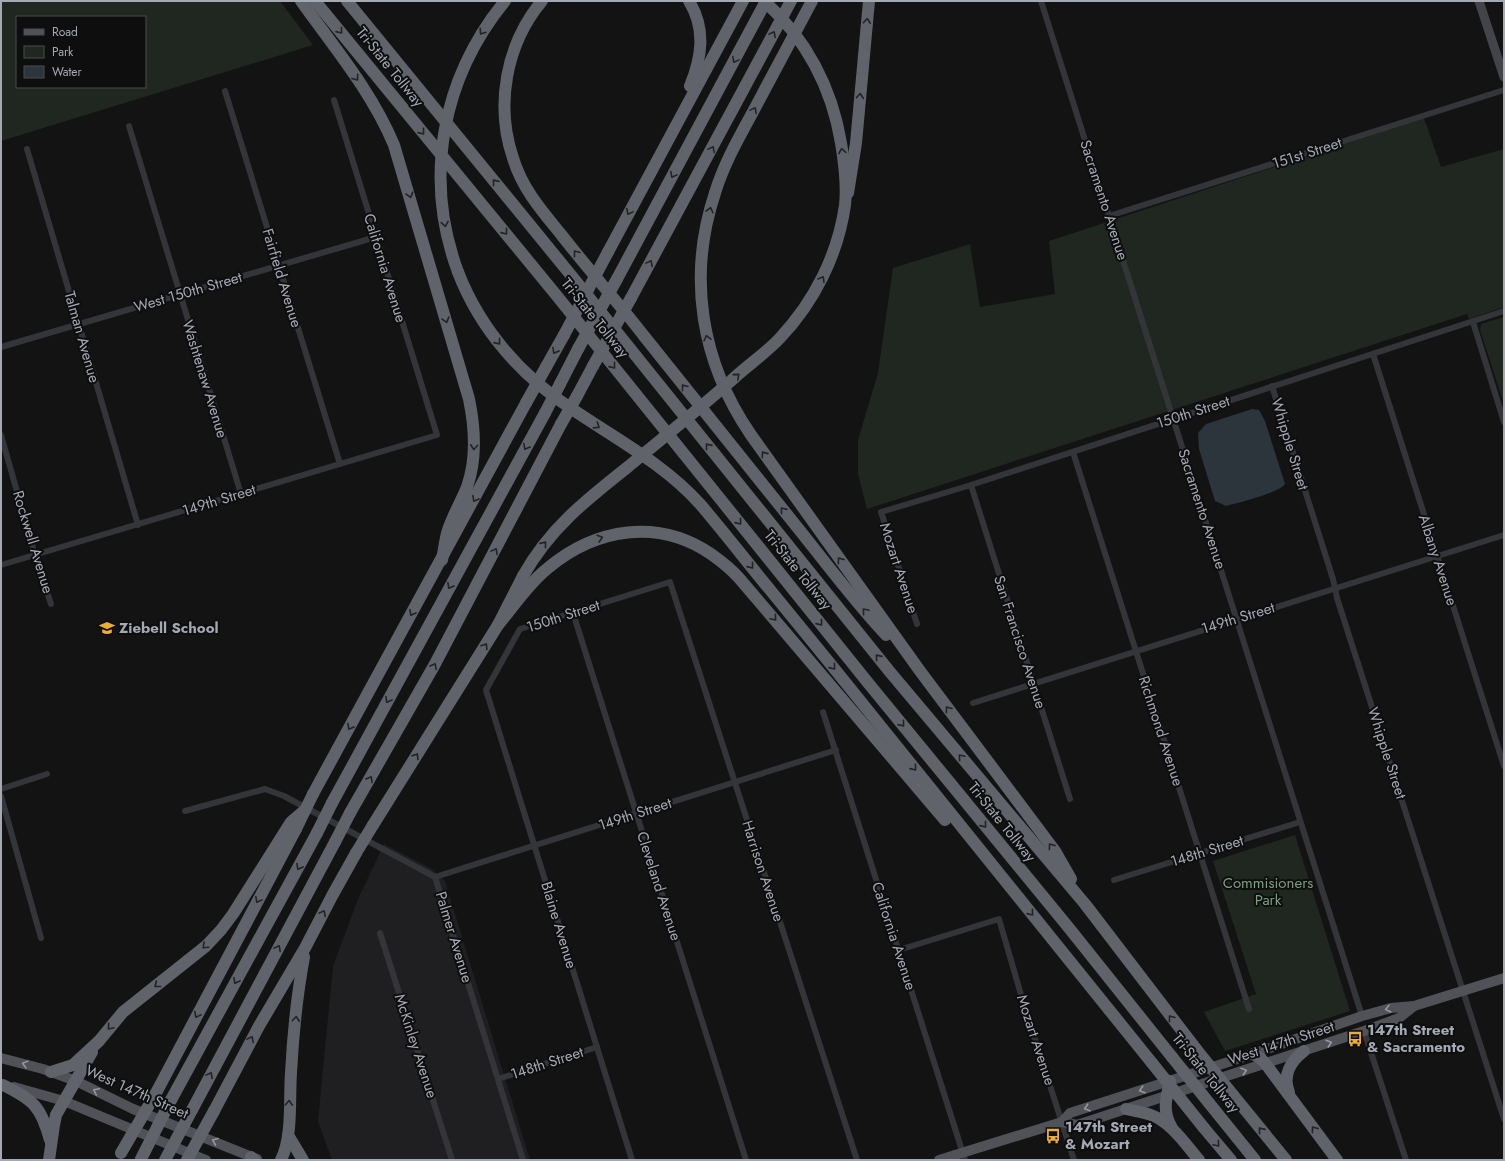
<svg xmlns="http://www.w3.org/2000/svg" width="1505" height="1161" font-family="Jost,sans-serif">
<rect width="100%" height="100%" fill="#131314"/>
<path fill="#1f1f21" d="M 384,844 L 432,869 L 445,881 L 530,1160 L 332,1160 L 318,1121 L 333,966 L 358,899 Z"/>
<g fill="#1f2720" fill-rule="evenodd">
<path d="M 1,1 L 280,1 L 313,45 L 1,141 ZM 17,17 L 145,17 L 145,87 L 17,87 Z"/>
<path d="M 1424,118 L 1441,167 L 1504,149 L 1504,307 L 1469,319 L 1467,314 L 867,509 L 858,474 L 858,440 L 878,373 L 893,268 L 970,244 L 980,307 L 1055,294 L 1049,241 Z"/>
<path d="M 1504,317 L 1504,404 L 1480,330 L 1481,324 Z"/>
<path d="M 1295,835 L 1350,1011 L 1225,1051 L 1204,1012 L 1256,994 L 1213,861 Z"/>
</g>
<path fill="#2c353c" d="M 1252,409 L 1259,410 L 1265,421 L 1285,484 C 1279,493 1238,503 1226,506 L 1215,501 L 1199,449 L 1198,433 L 1206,424 Z"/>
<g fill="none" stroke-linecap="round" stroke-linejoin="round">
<g stroke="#343539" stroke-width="6">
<path d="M 1041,1 L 1362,1016"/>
<path d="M 225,91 L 340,464"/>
<path d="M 129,126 L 241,494"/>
<path d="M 27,149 L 138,525"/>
<path d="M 1109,216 L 1504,90"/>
<path d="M 1473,322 L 1504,422"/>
<path d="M 1,347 L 376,237"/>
<path d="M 1373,354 L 1504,766"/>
<path d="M 1272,386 L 1333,579 L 1337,598 L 1504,1119"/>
<path d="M 1,435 L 35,555 L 51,604"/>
<path d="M 1073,452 L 1249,1009"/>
<path d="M 971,485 L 1070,799"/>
<path d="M 1,565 L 437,435 L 334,100"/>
<path d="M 573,613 L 746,1160"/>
<path d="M 917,624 L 881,512 L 971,485 L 1504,311"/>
<path d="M 973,703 L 1504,535"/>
<path d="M 823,712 L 965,1160"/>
<path d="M 1,789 L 47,774"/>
<path d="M 1,796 L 41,938"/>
<path d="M 185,811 L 265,789 L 284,796 L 435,877 L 523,1160"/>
<path d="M 435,877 L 836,750"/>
<path d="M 1114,880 L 1300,822"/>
<path d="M 380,933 L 452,1160"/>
<path d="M 899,950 L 999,919 L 1024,1005 L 1074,1160"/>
<path d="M 1364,1031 L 1406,1160"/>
<path d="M 498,1079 L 597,1047"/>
<path d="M 632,1160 L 486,690 L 520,629 L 670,582 L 857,1160"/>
</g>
<path stroke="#424449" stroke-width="9" d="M 1479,1 L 1504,77"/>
<g stroke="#505258" stroke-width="10">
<path d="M 1,1058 L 43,1069 L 76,1081 L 133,1109 L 257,1159"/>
<path d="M 14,1087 L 64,1101 L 206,1160"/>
<path d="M 1062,1122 L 1070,1113 L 1253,1054 L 1362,1016 L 1391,1008 L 1414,1006 L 1504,978"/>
<path d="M 939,1160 L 1062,1122 L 1077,1125 L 1364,1031 L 1399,1018 L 1414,1006"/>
</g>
<g stroke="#60636a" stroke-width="12">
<path d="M 301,1 C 334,47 372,92 394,145 L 469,399 C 475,428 477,459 467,487 C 461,502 453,515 448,530 C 445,539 444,550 442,560"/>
<path d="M 315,1 L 557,296 L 869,684 L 1069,928 L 1172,1057"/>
<path d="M 347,1 L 579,285 L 890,672 L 1085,904 L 1196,1049"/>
<path d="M 542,1 C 506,44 495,105 513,158 C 522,188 541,210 560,233 C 587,268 617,301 644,336 C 695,399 746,463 797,527 C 826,563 854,601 886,635"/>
<path d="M 689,1 C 706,29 702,57 690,86"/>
<path d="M 812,1 C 793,37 774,72 755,108 C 740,136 724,163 715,193 C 687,277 701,362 751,435 L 920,671 L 1055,851 L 1071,879"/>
<path d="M 848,193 L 856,143 L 869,1"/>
<path d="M 608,252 L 743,1"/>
<path d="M 458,272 C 480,329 521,376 572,409 C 616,439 664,464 700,504 C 724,532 747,562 771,591 C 807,635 843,679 878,723 C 969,837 1061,950 1152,1063"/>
<path d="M 617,279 L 766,1"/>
<path d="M 631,298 L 791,1"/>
<path d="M 546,367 L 564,335"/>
<path d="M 560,384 L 578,349"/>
<path d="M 577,396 L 593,366"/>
<path d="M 498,625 C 514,606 528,584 548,568 C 596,528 658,518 711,554 C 721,561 731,569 739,578 L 945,820"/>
<path d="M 313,794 L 526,403"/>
<path d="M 332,803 L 545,413"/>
<path d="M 350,813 L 435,664 L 561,424"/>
<path d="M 373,825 L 498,625 L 523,576"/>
<path d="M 1253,1054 L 1260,1058 L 1265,1063 L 1337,1160"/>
<path d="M 51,1072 L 73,1065 L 99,1041 L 123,1012 L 206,946 L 221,930 L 233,914 L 291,822 L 305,810"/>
<path d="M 1170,1081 C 1166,1099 1162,1111 1172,1128"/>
<path d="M 3,1085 C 33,1100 41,1106 50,1140"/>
<path d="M 1289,1092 C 1282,1075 1291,1061 1304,1051"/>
<path d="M 156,1093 L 296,829"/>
<path d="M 1233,1095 L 1286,1160"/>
<path d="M 171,1100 L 317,833"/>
<path d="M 1209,1103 L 1255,1160"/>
<path d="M 1126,1109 C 1134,1111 1143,1112 1151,1115 C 1171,1122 1186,1145 1199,1160"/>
<path d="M 192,1110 L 335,842"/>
<path d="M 214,1111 L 259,1026 L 305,948 L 332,896 L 356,853"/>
<path d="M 1204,1128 L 1231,1160"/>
<path d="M 288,1135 L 303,1160"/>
<path d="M 251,1157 L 254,1160"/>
<path d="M 49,1160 L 54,1125 L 56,1115 L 92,1052"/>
<path d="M 281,1160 C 293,1136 289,1099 291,1073 C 293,1034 297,995 304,957"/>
</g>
<g stroke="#60636a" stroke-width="12">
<path d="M 458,272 C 423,178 442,78 505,1"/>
<path d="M 564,335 L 608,252"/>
<path d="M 578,349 L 617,279"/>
<path d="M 593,366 L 631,298"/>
<path d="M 526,403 L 546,367"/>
<path d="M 545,413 L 560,384"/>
<path d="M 561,424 L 577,396"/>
<path d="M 523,576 C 550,528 586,500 629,466 C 664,437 699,409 733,379 C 748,365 766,353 780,338 C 814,302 838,255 845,205 C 847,187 844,161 841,143 C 832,88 806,38 764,1"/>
<path d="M 296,829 L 313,794"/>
<path d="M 317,833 L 332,803"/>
<path d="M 335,842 L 350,813"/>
<path d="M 356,853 L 373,825"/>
<path d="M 1196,1049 L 1233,1095"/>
<path d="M 1172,1057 L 1209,1103"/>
<path d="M 1152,1063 L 1204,1128"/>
<path d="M 121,1153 L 156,1093"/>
<path d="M 141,1159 L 171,1100"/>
<path d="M 165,1160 L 192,1110"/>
<path d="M 187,1160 L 214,1111"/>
</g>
</g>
<defs><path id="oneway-chevron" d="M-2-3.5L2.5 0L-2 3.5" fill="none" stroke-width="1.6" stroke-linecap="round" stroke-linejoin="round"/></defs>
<g stroke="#222326">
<use href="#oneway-chevron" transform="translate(867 21) rotate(-85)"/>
<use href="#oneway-chevron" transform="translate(340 31) rotate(51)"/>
<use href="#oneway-chevron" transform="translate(482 32) rotate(123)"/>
<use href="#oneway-chevron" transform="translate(773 34) rotate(-62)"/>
<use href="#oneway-chevron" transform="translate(735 60) rotate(118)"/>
<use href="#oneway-chevron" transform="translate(356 78) rotate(54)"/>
<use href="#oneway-chevron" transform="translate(860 96) rotate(-85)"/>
<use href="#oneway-chevron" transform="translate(754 110) rotate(-62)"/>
<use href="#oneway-chevron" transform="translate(422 132) rotate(51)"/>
<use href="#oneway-chevron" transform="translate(712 149) rotate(-62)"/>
<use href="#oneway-chevron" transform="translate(842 151) rotate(-99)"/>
<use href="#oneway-chevron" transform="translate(673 175) rotate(118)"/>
<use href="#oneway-chevron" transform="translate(495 182) rotate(-129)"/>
<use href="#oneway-chevron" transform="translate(410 195) rotate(74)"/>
<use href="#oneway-chevron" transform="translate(710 210) rotate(-76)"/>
<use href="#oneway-chevron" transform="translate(629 212) rotate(118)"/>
<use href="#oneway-chevron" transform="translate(445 224) rotate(80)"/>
<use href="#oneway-chevron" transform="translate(505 232) rotate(51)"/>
<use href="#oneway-chevron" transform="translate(576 253) rotate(-128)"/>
<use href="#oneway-chevron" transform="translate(650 263) rotate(-62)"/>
<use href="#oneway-chevron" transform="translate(822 279) rotate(-59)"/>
<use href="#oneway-chevron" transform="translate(446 320) rotate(74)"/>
<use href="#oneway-chevron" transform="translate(707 338) rotate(-103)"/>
<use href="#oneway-chevron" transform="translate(498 342) rotate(51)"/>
<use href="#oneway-chevron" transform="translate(555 351) rotate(119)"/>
<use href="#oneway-chevron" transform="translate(613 366) rotate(51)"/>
<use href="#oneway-chevron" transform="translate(737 376) rotate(-41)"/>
<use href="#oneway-chevron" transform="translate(684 387) rotate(-128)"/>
<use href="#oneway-chevron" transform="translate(597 426) rotate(33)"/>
<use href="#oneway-chevron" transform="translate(708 446) rotate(-129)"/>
<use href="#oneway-chevron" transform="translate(474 447) rotate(94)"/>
<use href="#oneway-chevron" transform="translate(526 447) rotate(119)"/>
<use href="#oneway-chevron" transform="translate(764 454) rotate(-125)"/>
<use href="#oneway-chevron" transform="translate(475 499) rotate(119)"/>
<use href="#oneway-chevron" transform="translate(783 510) rotate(-129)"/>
<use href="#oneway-chevron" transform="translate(739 522) rotate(51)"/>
<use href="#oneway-chevron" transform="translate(600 538) rotate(-17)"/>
<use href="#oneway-chevron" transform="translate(544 544) rotate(-51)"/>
<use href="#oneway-chevron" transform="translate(495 551) rotate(-62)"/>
<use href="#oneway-chevron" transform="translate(840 560) rotate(-126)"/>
<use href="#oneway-chevron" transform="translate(751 566) rotate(51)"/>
<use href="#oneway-chevron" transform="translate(450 586) rotate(119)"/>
<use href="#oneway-chevron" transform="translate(865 611) rotate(-130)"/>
<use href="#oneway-chevron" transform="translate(412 613) rotate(119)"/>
<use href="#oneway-chevron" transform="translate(774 618) rotate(50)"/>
<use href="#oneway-chevron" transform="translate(820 623) rotate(51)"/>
<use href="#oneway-chevron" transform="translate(485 646) rotate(-58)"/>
<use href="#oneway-chevron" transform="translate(878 657) rotate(-129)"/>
<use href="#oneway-chevron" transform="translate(434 666) rotate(-61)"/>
<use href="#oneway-chevron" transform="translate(833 667) rotate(51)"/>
<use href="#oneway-chevron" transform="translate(388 700) rotate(119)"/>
<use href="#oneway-chevron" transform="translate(948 709) rotate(-127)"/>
<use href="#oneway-chevron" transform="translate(902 724) rotate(51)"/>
<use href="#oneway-chevron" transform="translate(350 727) rotate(119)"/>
<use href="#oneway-chevron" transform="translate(416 756) rotate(-58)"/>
<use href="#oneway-chevron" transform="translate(961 757) rotate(-130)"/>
<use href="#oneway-chevron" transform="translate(914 768) rotate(51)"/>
<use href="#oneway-chevron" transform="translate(370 779) rotate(-60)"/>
<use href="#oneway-chevron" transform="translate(984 825) rotate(51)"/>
<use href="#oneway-chevron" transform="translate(1051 846) rotate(-126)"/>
<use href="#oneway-chevron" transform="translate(299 867) rotate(119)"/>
<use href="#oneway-chevron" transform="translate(258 900) rotate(118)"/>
<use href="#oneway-chevron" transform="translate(323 913) rotate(-62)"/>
<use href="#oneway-chevron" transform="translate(1031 913) rotate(51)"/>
<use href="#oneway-chevron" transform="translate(205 946) rotate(137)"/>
<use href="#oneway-chevron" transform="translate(278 948) rotate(-62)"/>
<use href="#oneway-chevron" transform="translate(236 981) rotate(119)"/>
<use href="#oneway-chevron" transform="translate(157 985) rotate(142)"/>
<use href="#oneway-chevron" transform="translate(197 1015) rotate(118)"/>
<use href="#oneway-chevron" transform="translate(1171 1018) rotate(-128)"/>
<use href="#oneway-chevron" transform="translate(296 1019) rotate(-85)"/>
<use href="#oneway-chevron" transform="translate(110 1027) rotate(130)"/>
<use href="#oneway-chevron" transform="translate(251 1039) rotate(-62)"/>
<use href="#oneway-chevron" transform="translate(210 1075) rotate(-62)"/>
<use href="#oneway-chevron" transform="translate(289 1103) rotate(-87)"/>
<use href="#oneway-chevron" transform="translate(1314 1129) rotate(-126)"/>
<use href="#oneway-chevron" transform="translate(1261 1130) rotate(-129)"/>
<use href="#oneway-chevron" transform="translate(1217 1144) rotate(50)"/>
</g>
<g stroke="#9498a2">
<use href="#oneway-chevron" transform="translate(1388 1009) rotate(166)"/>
<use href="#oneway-chevron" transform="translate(1329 1043) rotate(-18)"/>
<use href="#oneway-chevron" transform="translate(25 1064) rotate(-165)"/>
<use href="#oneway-chevron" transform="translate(1244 1071) rotate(-18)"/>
<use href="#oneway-chevron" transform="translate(1142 1090) rotate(162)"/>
<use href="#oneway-chevron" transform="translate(96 1091) rotate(-154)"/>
<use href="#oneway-chevron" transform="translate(1087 1108) rotate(162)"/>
<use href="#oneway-chevron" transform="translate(215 1141) rotate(-158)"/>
</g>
<defs>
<g id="school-bare" transform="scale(1.2)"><path d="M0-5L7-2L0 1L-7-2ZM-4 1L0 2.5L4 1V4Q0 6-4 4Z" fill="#ebad34" stroke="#0e0e0f" stroke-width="2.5" paint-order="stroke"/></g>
<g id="bus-bare" transform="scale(1.2)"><path d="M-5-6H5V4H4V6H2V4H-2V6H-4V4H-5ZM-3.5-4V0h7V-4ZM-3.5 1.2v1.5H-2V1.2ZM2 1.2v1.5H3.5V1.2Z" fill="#ebad34" stroke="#0e0e0f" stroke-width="2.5" paint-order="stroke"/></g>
</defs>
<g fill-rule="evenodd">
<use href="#school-bare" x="107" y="628"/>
<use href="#bus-bare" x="1355" y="1039"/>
<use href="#bus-bare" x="1053" y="1136"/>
</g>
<g text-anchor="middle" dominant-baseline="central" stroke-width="4" stroke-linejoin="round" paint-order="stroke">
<g font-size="15" fill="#a5a9b4" stroke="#0e0e0f">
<text transform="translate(390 67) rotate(51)">Tri-State Tollway</text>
<text transform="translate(1307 153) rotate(-18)">151st Street</text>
<text transform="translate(1104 200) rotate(72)">Sacramento Avenue</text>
<text transform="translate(385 268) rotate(73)">California Avenue</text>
<text transform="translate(282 278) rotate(73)">Fairfield Avenue</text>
<text transform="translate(188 292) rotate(-16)">West 150th Street</text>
<text transform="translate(595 318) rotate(51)">Tri-State Tollway</text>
<text transform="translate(82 337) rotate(74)">Talman Avenue</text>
<text transform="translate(205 379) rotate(73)">Washtenaw Avenue</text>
<text transform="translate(1193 412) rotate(-18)">150th Street</text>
<text transform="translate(1290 444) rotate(73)">Whipple Street</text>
<text transform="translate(219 500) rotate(-17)">149th Street</text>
<text transform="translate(1202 509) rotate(72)">Sacramento Avenue</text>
<text transform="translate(33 542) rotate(73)">Rockwell Avenue</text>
<text transform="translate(1438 560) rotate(72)">Albany Avenue</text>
<text transform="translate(899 568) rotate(72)">Mozart Avenue</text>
<text transform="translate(798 570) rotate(51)">Tri-State Tollway</text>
<text transform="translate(563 616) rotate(-18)">150th Street</text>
<text transform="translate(1238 618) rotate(-17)">149th Street</text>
<text transform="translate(1020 642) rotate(72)">San Francisco Avenue</text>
<text transform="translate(1161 731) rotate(72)">Richmond Avenue</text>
<text transform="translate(1387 753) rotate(72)">Whipple Street</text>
<text transform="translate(635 814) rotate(-18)">149th Street</text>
<text transform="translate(1002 822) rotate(51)">Tri-State Tollway</text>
<text transform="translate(1207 851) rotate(-17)">148th Street</text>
<text transform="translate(763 871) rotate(72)">Harrison Avenue</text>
<text transform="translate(659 886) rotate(72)">Cleveland Avenue</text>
<text transform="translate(559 925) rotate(73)">Blaine Avenue</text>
<text transform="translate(894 936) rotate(72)">California Avenue</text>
<text transform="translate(454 937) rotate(73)">Palmer Avenue</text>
<text transform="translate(1036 1040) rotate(72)">Mozart Avenue</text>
<text transform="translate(1281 1043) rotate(-18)">West 147th Street</text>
<text transform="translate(416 1046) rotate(72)">McKinley Avenue</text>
<text transform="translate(547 1063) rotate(-18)">148th Street</text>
<text transform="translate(1206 1073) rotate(51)">Tri-State Tollway</text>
<text transform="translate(137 1092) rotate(24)">West 147th Street</text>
</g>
<g font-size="15" font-weight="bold" fill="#a5a9b4" stroke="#0e0e0f" text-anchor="start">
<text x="119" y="628">Ziebell School</text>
<text x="1367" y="1030">147th Street<tspan x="1367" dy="17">&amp; Sacramento</tspan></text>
<text x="1065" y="1127">147th Street<tspan x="1065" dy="17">&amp; Mozart</tspan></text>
</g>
<g font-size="15" fill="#7c9f7e" stroke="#0e0e0f">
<text x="1268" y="883">Commisioners<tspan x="1268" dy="17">Park</tspan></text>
</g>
</g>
<rect width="1505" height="1161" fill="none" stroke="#a5a9b4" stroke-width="4"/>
<rect x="16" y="16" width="130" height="72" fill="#0e0e0f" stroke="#4a4c51"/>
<rect x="24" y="29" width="20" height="6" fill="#505258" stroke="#4a4c51"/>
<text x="52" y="36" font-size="12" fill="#a5a9b4">Road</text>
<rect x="24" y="46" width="20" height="12" fill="#1f2720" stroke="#4a4c51"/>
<text x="52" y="56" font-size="12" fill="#a5a9b4">Park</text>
<rect x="24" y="66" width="20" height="12" fill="#2c353c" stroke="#4a4c51"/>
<text x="52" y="76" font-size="12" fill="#a5a9b4">Water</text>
</svg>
